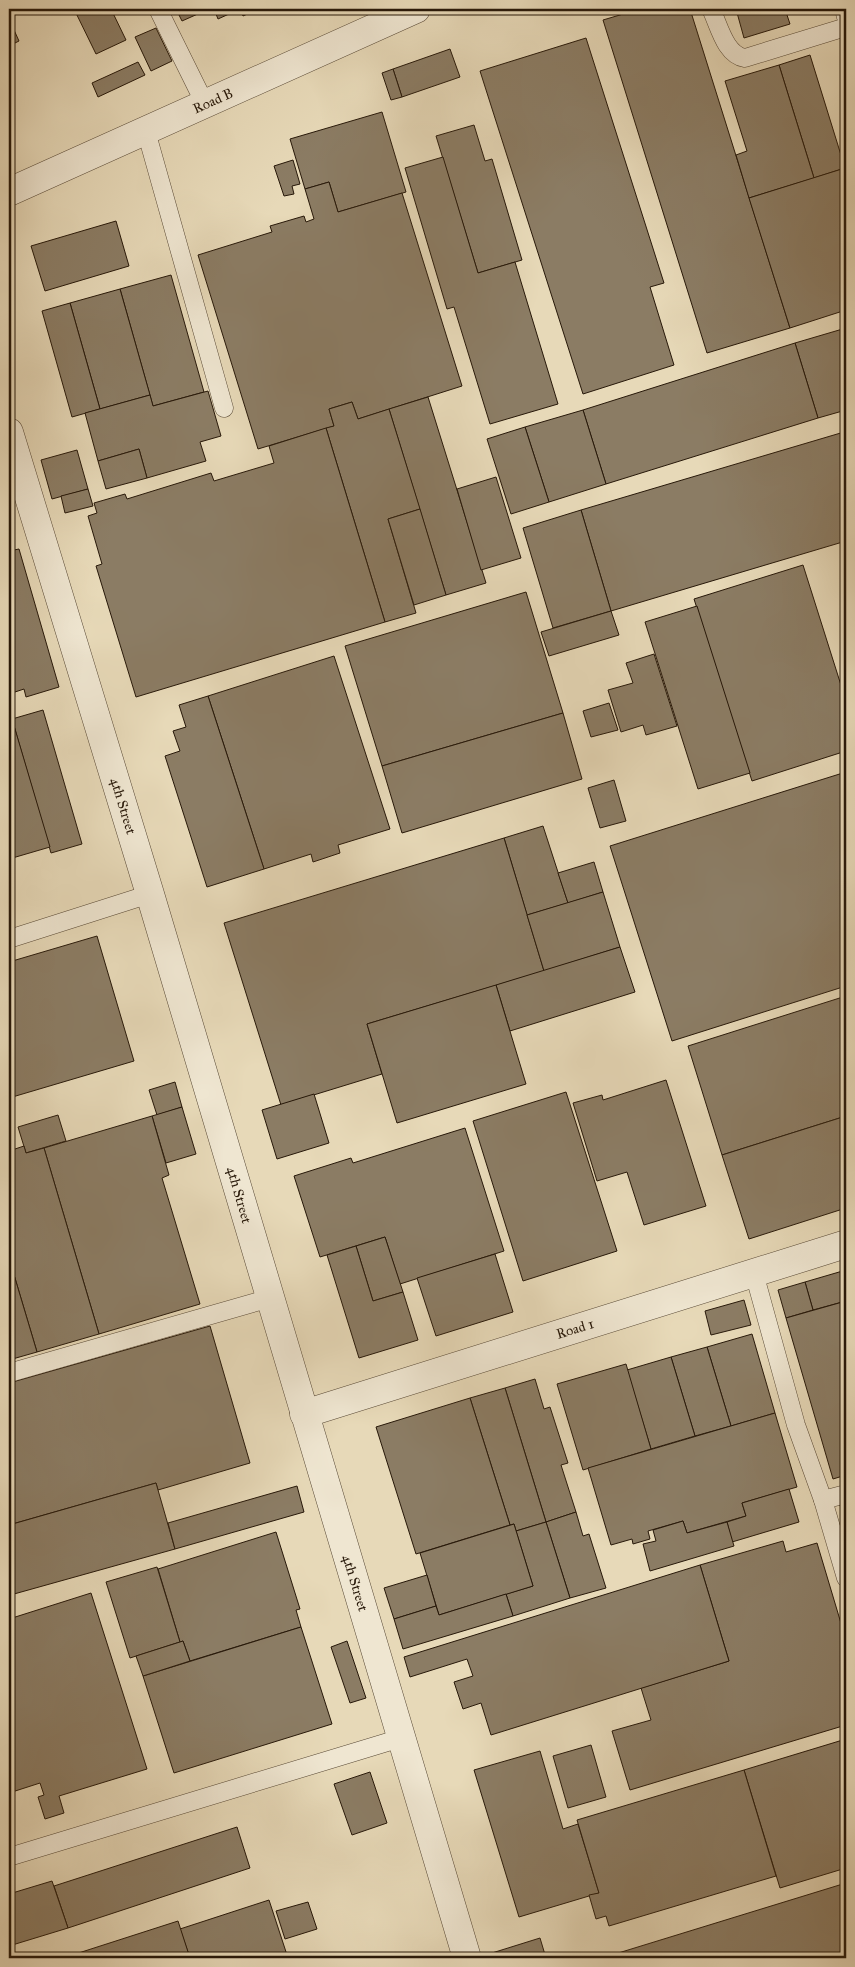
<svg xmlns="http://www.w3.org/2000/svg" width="855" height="1967" font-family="'IM FELL Great Primer',serif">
<rect width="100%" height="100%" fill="#e7d9b8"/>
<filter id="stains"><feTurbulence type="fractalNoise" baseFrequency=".004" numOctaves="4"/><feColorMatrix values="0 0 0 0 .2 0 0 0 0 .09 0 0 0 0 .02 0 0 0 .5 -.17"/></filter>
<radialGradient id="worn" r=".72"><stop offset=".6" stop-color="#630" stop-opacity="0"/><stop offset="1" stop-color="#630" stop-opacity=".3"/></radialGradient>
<g fill="#8b7c64" stroke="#271809">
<path d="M 74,9 L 111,9 L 126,40 L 96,54 Z"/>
<path d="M 167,9 L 209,9 L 182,21 L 177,11 L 169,14 Z"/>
<path d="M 214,9 L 258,9 L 243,16 L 240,9 L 218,19 Z"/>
<path d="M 640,9 L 690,9 L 790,328 L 707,353 L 603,20 Z"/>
<path d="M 736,9 L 785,9 L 790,24 L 744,38 Z"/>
<path d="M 9,19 L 19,41 L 9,46 Z"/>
<path d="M 156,28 L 172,61 L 151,71 L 135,37 Z"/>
<path d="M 586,38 L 664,283 L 650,287 L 674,365 L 583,394 L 480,71 Z"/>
<path d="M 450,49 L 460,77 L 402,97 L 393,69 Z"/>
<path d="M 810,55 L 845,168 L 814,178 L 779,65 Z"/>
<path d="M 138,62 L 145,75 L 98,97 L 92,83 Z"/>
<path d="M 779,65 L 814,178 L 749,198 L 736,155 L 747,151 L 725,81 Z"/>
<path d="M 393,69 L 402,97 L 391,100 L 382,73 Z"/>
<path d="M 382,112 L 406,192 L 338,212 L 329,182 L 305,189 L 290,139 Z"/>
<path d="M 474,125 L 485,161 L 492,159 L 522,260 L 478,273 L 436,136 Z"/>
<path d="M 443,157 L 478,273 L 515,262 L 558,404 L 490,424 L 454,307 L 447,309 L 405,168 Z"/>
<path d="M 293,160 L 300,184 L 292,186 L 294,194 L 284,196 L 274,166 Z"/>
<path d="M 845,168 L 846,310 L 790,328 L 749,198 Z"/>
<path d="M 329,182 L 338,212 L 402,193 L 462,386 L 358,419 L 352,402 L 329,409 L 334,426 L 258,449 L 198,255 L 272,232 L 270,226 L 304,216 L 306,222 L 314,219 L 305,189 Z"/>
<path d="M 116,221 L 129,266 L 45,291 L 31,246 Z"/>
<path d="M 171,275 L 204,392 L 153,406 L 120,289 Z"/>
<path d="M 120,289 L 150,395 L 100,409 L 70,303 Z"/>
<path d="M 70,303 L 100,409 L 72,417 L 42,311 Z"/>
<path d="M 846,328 L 846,410 L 818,418 L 795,343 Z"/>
<path d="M 795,343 L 818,418 L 606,484 L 583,410 Z"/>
<path d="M 208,391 L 221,436 L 200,442 L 206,461 L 147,478 L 139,449 L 98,461 L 85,413 L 150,395 L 153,406 Z"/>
<path d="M 428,397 L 486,583 L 446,595 L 389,409 Z"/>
<path d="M 352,402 L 358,419 L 389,409 L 420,509 L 388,519 L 416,613 L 385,622 L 326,428 L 334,426 L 329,409 Z"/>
<path d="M 583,410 L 606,484 L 549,502 L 525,427 Z"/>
<path d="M 525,427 L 549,502 L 511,514 L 487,439 Z"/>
<path d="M 326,428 L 385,622 L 136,697 L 96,566 L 102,564 L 88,516 L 97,513 L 94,503 L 125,494 L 127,499 L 211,473 L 214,481 L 274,463 L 269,446 Z"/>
<path d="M 844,432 L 846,442 L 846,541 L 611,611 L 581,510 Z"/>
<path d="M 139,449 L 147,478 L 106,489 L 98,461 Z"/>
<path d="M 77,450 L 88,489 L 52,499 L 41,460 Z"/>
<path d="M 496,477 L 521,558 L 481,570 L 457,489 Z"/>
<path d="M 88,489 L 93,506 L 65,513 L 61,496 Z"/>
<path d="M 420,509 L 446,595 L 414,605 L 388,519 Z"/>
<path d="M 581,510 L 611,611 L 553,628 L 523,528 Z"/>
<path d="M 19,549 L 59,687 L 26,697 L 24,689 L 9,694 L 9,551 Z"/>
<path d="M 803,565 L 846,701 L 846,751 L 752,781 L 694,599 Z"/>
<path d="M 526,592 L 563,713 L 382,766 L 345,646 Z"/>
<path d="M 697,606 L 750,773 L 698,789 L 645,622 Z"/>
<path d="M 611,611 L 619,635 L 549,656 L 541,632 Z"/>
<path d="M 654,654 L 677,726 L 646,735 L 643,725 L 621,732 L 608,690 L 633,683 L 626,663 Z"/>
<path d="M 334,656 L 390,829 L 338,845 L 340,853 L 313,862 L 311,854 L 264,869 L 208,696 Z"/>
<path d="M 208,696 L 264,869 L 207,887 L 165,756 L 180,751 L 173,731 L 186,727 L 179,705 Z"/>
<path d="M 609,703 L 618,730 L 591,737 L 583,711 Z"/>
<path d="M 43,710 L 82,844 L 51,853 L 12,719 Z"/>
<path d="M 563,713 L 582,779 L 402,833 L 382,766 Z"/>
<path d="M 12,719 L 50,847 L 9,859 L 9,720 Z"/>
<path d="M 846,772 L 846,986 L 672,1041 L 610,846 Z"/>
<path d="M 614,780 L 626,821 L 600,828 L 588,788 Z"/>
<path d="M 543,826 L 568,903 L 527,915 L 504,838 Z"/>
<path d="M 504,838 L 544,971 L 367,1024 L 382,1074 L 281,1105 L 224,923 Z"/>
<path d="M 594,862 L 603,892 L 568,903 L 558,873 Z"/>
<path d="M 603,892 L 620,947 L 544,971 L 527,915 Z"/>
<path d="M 97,936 L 134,1061 L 9,1098 L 9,962 Z"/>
<path d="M 620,947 L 635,992 L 510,1031 L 496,985 Z"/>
<path d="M 496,985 L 526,1084 L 397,1123 L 367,1024 Z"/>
<path d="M 846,996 L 846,1116 L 722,1155 L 688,1046 Z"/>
<path d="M 666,1080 L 706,1206 L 644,1225 L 627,1172 L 597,1181 L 573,1103 L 602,1095 L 603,1100 Z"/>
<path d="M 175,1082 L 182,1107 L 157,1115 L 149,1090 Z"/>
<path d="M 566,1092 L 617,1251 L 523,1281 L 473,1121 Z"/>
<path d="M 314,1094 L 329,1143 L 277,1159 L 262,1110 Z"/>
<path d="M 182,1107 L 196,1154 L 166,1163 L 152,1116 Z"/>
<path d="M 58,1115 L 66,1141 L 26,1153 L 18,1127 Z"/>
<path d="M 152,1116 L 169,1175 L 162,1178 L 200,1304 L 99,1334 L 44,1148 Z"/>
<path d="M 846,1116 L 846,1208 L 749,1239 L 722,1155 Z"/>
<path d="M 465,1128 L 504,1251 L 400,1284 L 385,1237 L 320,1257 L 294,1176 L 351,1158 L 353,1163 Z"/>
<path d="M 24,1146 L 26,1153 L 44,1148 L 99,1334 L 37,1352 L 9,1258 L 9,1151 Z"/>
<path d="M 385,1237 L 403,1292 L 373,1301 L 356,1246 Z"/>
<path d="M 356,1246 L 373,1301 L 403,1292 L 418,1340 L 359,1358 L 327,1255 Z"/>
<path d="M 495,1254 L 513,1312 L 436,1336 L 417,1278 Z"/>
<path d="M 9,1258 L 37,1352 L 9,1360 Z"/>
<path d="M 846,1270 L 846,1301 L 813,1310 L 805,1282 Z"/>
<path d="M 805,1282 L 813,1310 L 786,1318 L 778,1290 Z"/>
<path d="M 744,1300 L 751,1325 L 711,1335 L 705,1311 Z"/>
<path d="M 846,1301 L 846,1475 L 833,1479 L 786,1318 Z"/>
<path d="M 210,1326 L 250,1463 L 158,1490 L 156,1483 L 9,1525 L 9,1383 Z"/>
<path d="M 752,1334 L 775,1413 L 731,1426 L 707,1347 Z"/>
<path d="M 707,1347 L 731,1426 L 695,1436 L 671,1357 Z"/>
<path d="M 671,1357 L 695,1436 L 651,1449 L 627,1370 Z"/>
<path d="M 626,1364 L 651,1449 L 583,1470 L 557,1384 Z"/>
<path d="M 535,1379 L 544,1409 L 550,1407 L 568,1463 L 561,1465 L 576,1512 L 546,1522 L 505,1388 Z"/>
<path d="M 505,1388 L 546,1522 L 516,1531 L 514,1524 L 510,1525 L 470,1398 Z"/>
<path d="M 470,1398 L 510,1525 L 416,1554 L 376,1427 Z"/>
<path d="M 775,1413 L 797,1487 L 742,1503 L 746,1516 L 687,1533 L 683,1521 L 648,1531 L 650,1539 L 633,1544 L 632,1539 L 611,1545 L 588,1468 Z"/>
<path d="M 156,1483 L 175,1549 L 14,1594 L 9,1574 L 9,1525 Z"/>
<path d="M 297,1486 L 304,1512 L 175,1549 L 168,1523 Z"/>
<path d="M 789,1489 L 799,1522 L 732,1542 L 727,1522 L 746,1516 L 742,1503 Z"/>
<path d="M 846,1503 L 846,1525 L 840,1505 Z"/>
<path d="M 576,1512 L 583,1536 L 589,1534 L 606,1588 L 570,1598 L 546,1522 Z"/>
<path d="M 683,1521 L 687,1533 L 727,1522 L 734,1546 L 650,1571 L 643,1544 L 656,1541 L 653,1530 Z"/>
<path d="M 546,1522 L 570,1598 L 513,1616 L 506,1594 L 533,1586 L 516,1531 Z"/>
<path d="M 514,1524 L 533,1586 L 439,1615 L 420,1553 Z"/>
<path d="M 276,1532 L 300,1609 L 296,1610 L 301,1627 L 190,1661 L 183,1641 L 180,1642 L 158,1569 Z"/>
<path d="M 783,1541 L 786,1552 L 817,1543 L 846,1640 L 846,1725 L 630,1790 L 612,1731 L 651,1720 L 641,1688 L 729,1661 L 700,1565 Z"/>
<path d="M 700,1565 L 729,1661 L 491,1735 L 481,1703 L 463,1709 L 454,1682 L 473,1676 L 467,1659 L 410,1677 L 404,1657 Z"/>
<path d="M 157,1567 L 180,1642 L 130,1658 L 106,1582 Z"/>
<path d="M 9,1574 L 14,1594 L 9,1596 Z"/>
<path d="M 427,1575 L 436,1606 L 394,1619 L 384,1588 Z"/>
<path d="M 91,1593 L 147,1769 L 59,1796 L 64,1813 L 45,1819 L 38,1797 L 44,1795 L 40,1783 L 9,1793 L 9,1619 Z"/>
<path d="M 506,1594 L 513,1616 L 403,1649 L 394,1619 L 436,1606 L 439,1615 Z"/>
<path d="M 301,1627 L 332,1724 L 174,1773 L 143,1676 Z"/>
<path d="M 183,1641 L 190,1661 L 143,1676 L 136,1656 Z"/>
<path d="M 347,1641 L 366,1698 L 350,1703 L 331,1647 Z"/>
<path d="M 846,1739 L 846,1868 L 780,1888 L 744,1770 Z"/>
<path d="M 591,1745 L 606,1797 L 568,1808 L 553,1756 Z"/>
<path d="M 540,1751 L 563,1829 L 578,1824 L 599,1893 L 519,1917 L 474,1770 Z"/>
<path d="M 744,1770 L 776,1876 L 609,1926 L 606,1916 L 596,1919 L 589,1895 L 599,1893 L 577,1820 Z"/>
<path d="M 370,1772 L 387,1823 L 352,1835 L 334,1784 Z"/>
<path d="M 237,1827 L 250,1868 L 68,1928 L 54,1886 Z"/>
<path d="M 52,1881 L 68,1928 L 9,1946 L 9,1894 Z"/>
<path d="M 846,1883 L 846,1958 L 602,1958 Z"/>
<path d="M 269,1900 L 288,1958 L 190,1958 L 180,1929 Z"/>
<path d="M 308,1902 L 317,1929 L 285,1939 L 276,1911 Z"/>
<path d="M 178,1921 L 190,1958 L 63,1958 Z"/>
<path d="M 540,1938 L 546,1958 L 494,1958 L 492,1953 Z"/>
</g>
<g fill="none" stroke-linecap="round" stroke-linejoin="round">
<g stroke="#574835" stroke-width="19">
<g id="service">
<path d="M 158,9 L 205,104"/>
<path d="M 711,9 C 719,25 725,55 745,58 L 846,27"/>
<path d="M 844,9 L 846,17"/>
<path d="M 146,131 L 224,408"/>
<path d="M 9,939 L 150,894"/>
<path d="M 754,1273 L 796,1425 L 823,1500 L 846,1494"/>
<path d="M 9,1373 L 270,1298"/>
<path d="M 823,1500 L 846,1578"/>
<path d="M 9,1857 L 401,1738"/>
</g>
</g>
<g stroke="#574835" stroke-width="29">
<g id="minor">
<path d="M 9,192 L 416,9"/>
<path d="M 9,432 L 150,894 L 467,1958"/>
<path d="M 304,1414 L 846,1244"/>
</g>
</g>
<use href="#service" stroke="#efe6d1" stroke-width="18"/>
<use href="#minor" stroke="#efe6d1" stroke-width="28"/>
</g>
<g text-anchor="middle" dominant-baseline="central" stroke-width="4.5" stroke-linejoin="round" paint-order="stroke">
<g font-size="14" fill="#271809" stroke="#efe6d1">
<text transform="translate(213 101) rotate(-24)">Road B</text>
<text transform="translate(123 806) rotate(73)">4th Street</text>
<text transform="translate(239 1195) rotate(74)">4th Street</text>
<text transform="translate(575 1329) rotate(-17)">Road 1</text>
<text transform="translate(355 1583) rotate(73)">4th Street</text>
</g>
</g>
<rect width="855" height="1967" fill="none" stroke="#e7d9b8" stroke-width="30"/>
<rect x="10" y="10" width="835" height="1947" fill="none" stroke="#271809" stroke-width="2.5"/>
<rect x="15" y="15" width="825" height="1937" fill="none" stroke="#271809"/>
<rect width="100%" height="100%" filter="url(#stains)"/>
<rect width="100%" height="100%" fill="url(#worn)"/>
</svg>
